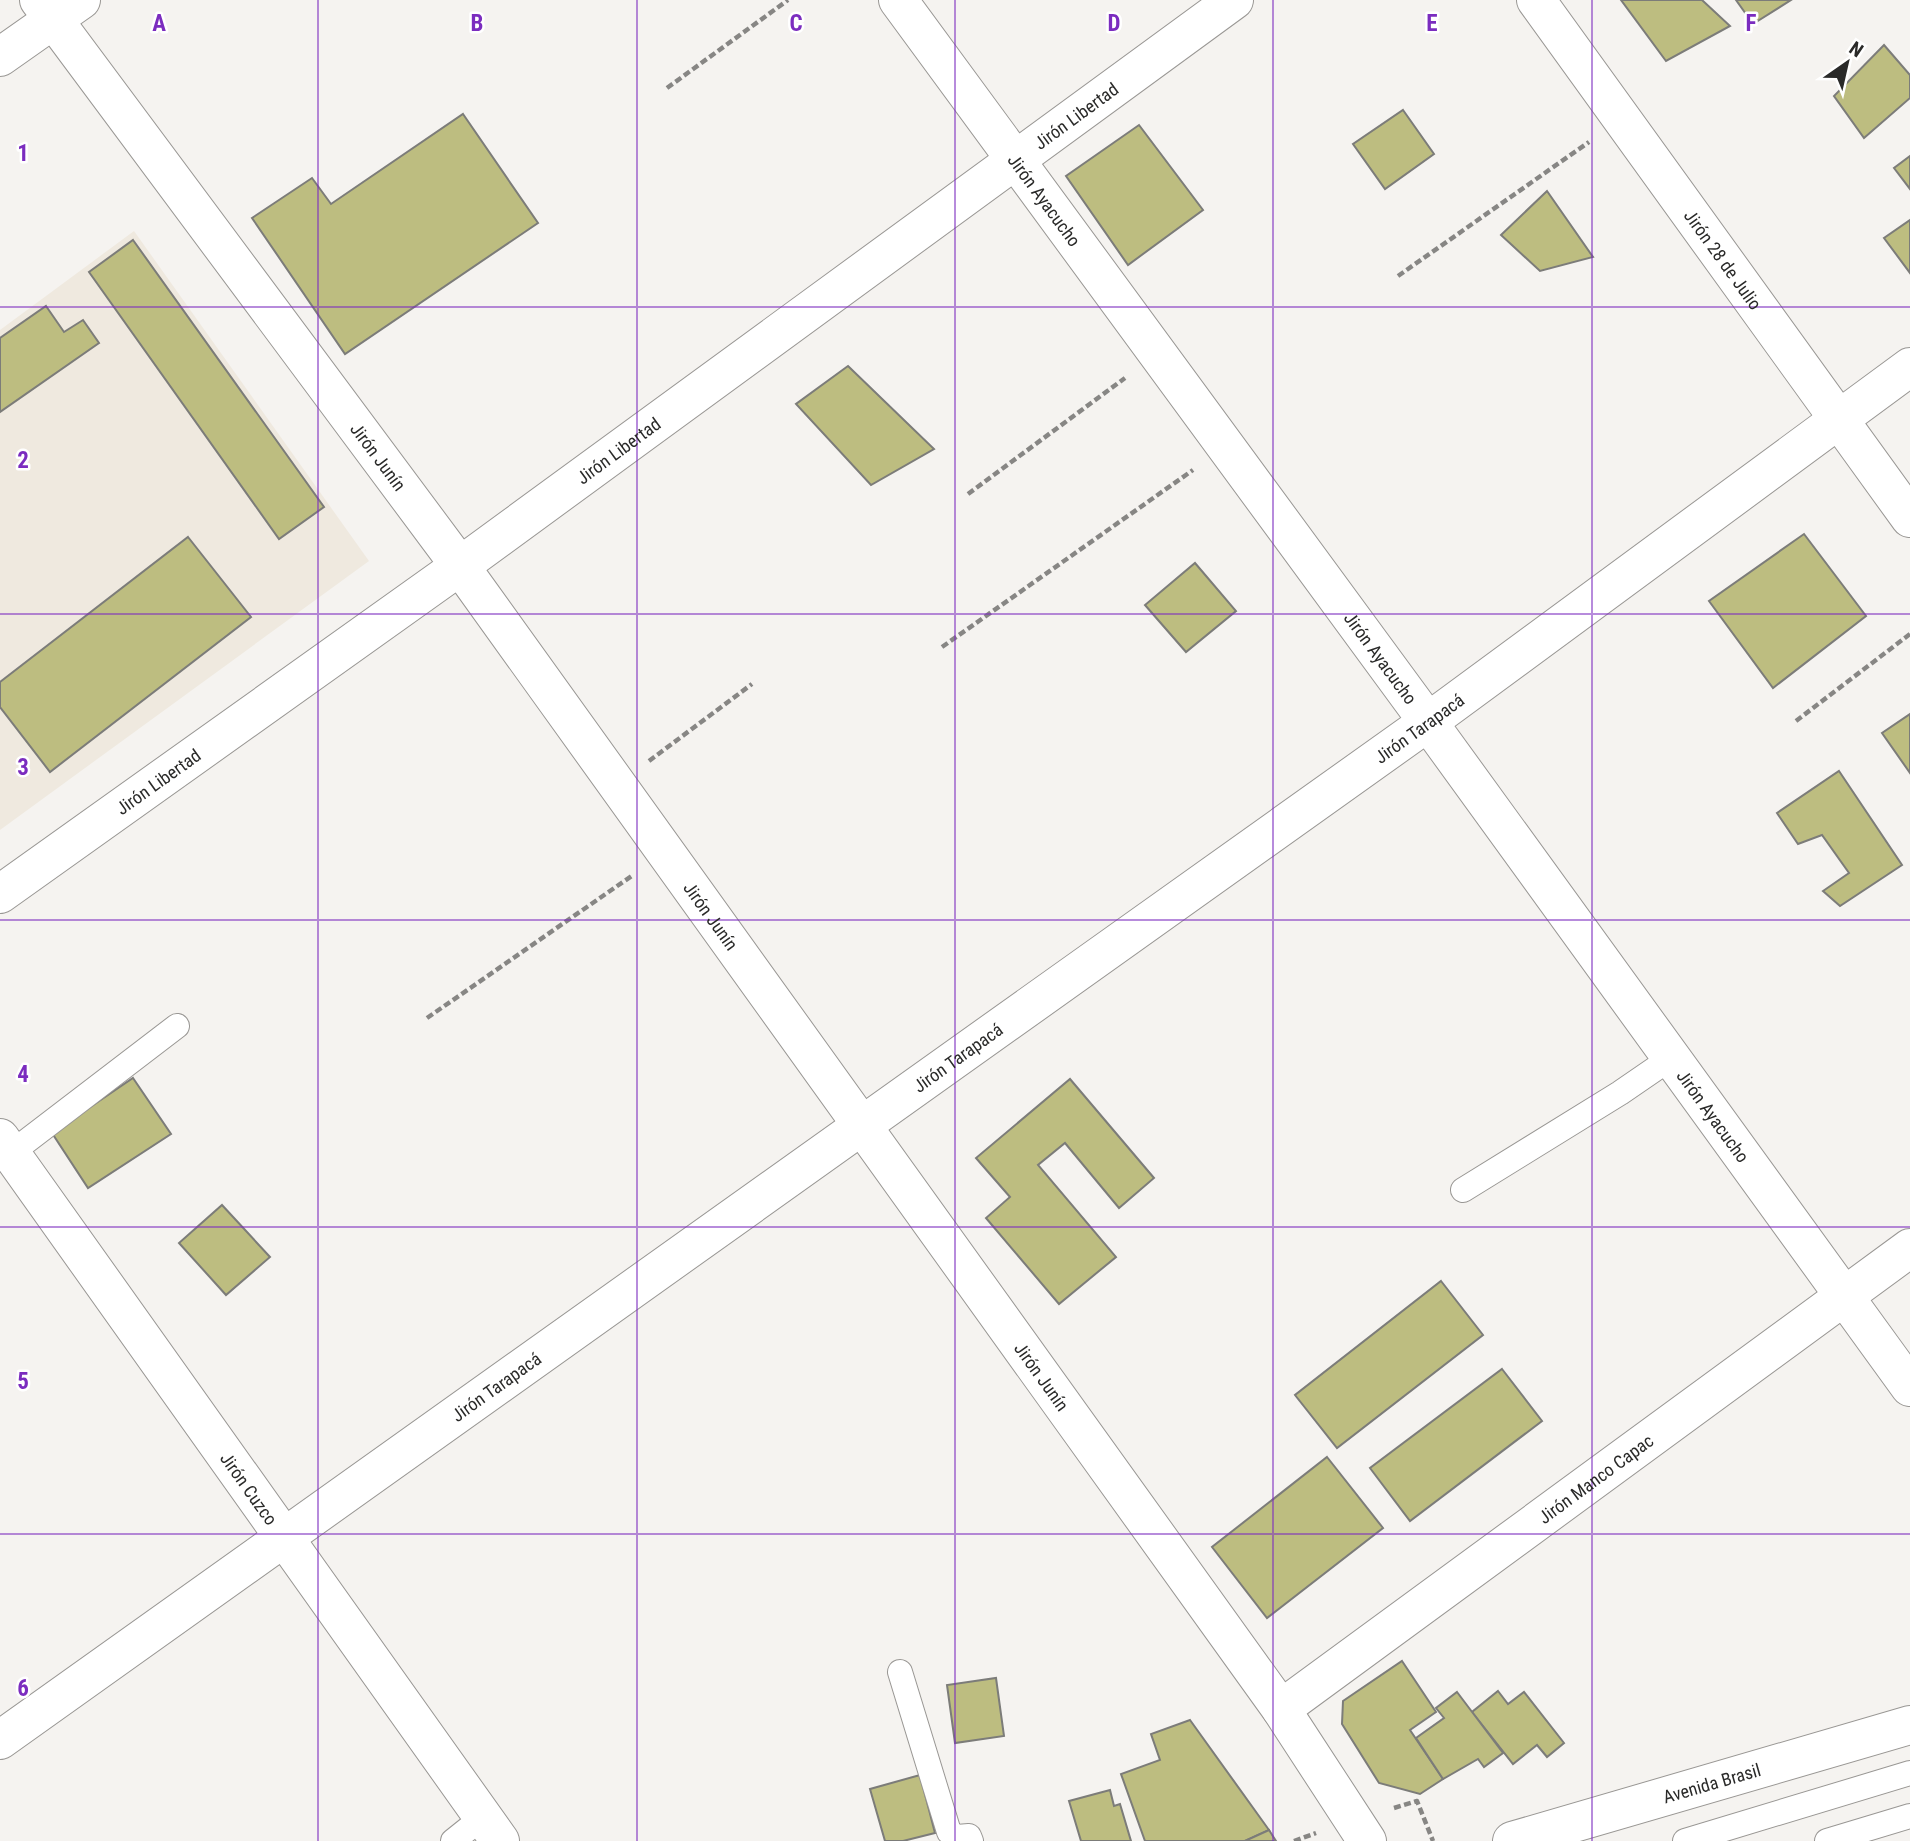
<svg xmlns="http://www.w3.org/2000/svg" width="1910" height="1841" font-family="'Roboto Condensed',sans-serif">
<rect width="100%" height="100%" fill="#f5f3f0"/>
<path fill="#efe9df" d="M 134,231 L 369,561 L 0,830 L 0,330 Z"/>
<g fill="#bdbd80" stroke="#7c7c79" stroke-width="2">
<path d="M 1621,0 L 1702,0 L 1730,26 L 1666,61 Z"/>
<path d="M 1736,0 L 1791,0 L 1753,24 Z"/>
<path d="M 1884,45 L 1910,75 L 1910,98 L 1864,138 L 1834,96 Z"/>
<path d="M 1403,110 L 1434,154 L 1385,189 L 1353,144 Z"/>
<path d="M 463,114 L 538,223 L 345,354 L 252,218 L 312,178 L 331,204 Z"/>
<path d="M 1139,125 L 1203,210 L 1128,265 L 1066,176 Z"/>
<path d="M 1910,156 L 1910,189 L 1894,168 Z"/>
<path d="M 1547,191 L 1593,257 L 1540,271 L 1501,235 Z"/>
<path d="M 1910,220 L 1910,273 L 1884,238 Z"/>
<path d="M 133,240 L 324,507 L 279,539 L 89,272 Z"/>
<path d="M 46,306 L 64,332 L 83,320 L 99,343 L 0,412 L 0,338 Z"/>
<path d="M 848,366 L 934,449 L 871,485 L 796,404 Z"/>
<path d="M 1804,534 L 1866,616 L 1773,688 L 1709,601 Z"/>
<path d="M 188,537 L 251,617 L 50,772 L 0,707 L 0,682 Z"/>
<path d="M 1195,563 L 1236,611 L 1186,652 L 1145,605 Z"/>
<path d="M 1910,714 L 1910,773 L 1882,733 Z"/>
<path d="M 1839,771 L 1902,865 L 1840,906 L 1823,891 L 1849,873 L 1822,835 L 1798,844 L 1777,813 Z"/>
<path d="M 133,1078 L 171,1134 L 88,1188 L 52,1133 Z"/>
<path d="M 1070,1079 L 1154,1178 L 1119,1208 L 1065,1143 L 1038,1165 L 1116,1257 L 1059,1304 L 986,1218 L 1010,1197 L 976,1158 Z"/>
<path d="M 222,1205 L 270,1257 L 226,1295 L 179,1243 Z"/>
<path d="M 1441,1281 L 1483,1335 L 1337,1448 L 1295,1395 Z"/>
<path d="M 1502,1369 L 1542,1421 L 1410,1521 L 1370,1468 Z"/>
<path d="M 1327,1457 L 1383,1528 L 1267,1618 L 1212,1547 Z"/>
<path d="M 1402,1661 L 1436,1712 L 1410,1730 L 1443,1779 L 1420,1794 L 1379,1783 L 1342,1724 L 1343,1701 Z"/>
<path d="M 996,1678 L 1004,1736 L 955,1743 L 947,1685 Z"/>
<path d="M 1498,1691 L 1508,1704 L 1524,1692 L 1564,1743 L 1547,1757 L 1537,1745 L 1513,1764 L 1472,1712 Z"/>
<path d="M 1457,1692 L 1503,1753 L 1484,1767 L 1478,1759 L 1443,1779 L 1416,1738 L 1444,1718 L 1436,1708 Z"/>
<path d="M 1190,1720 L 1269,1830 L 1245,1841 L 1145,1841 L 1121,1774 L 1160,1760 L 1151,1734 Z"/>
<path d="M 920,1775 L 935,1833 L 903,1841 L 885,1841 L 870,1789 Z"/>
<path d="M 1110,1790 L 1114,1806 L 1120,1804 L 1131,1841 L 1081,1841 L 1069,1801 Z"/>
<path d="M 1269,1830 L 1276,1841 L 1245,1841 Z"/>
</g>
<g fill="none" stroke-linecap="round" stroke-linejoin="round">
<g stroke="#999794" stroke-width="26">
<g id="lane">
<path d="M 11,1153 L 177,1026"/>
<path d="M 1463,1190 L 1620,1093 L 1671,1058"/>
<path d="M 900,1672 L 949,1832 L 957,1837 L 969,1836 L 971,1841"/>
<path d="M 453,1841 L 483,1817"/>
<path d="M 1685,1841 L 1910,1773"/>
<path d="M 1827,1841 L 1910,1816"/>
</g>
</g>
<g stroke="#999794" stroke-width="40">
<g id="street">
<path id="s1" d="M 898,0 L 1428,722 L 1910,1387"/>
<path id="s2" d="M 1536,0 L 1910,518"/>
<path id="s3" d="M 0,894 L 460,566 L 1234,0"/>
<path id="s4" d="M 1281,1709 L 1910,1248"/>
<path id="s5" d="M 0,1740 L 1428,722 L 1910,367"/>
</g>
</g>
<g stroke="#999794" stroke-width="40">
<g id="secondary">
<path id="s6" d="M 39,0 L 460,566 L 1281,1709 L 1367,1841"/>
<path d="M 0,57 L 81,0"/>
<path id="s7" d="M 0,1138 L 500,1841"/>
</g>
</g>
<g stroke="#999794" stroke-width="40">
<g id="primary">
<path id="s8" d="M 1512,1841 L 1910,1725"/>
</g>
</g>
<g stroke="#878684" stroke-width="4.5" stroke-dasharray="7 3.5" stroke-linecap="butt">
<path d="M 667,88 L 788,0"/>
<path d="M 1398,276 L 1589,142"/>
<path d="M 968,494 L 1125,378"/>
<path d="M 942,647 L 1193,470"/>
<path d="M 1796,721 L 1910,634"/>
<path d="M 649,761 L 752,684"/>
<path d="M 427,1018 L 633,875"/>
<path d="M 1394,1808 L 1417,1801 L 1433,1841"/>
<path d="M 1294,1841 L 1316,1833"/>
</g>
<use href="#lane" stroke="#fff" stroke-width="24"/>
<use href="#street" stroke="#fff" stroke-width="38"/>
<use href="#secondary" stroke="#fff" stroke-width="38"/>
<use href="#primary" stroke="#fff" stroke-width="38"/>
</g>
<path fill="none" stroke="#7b2cbf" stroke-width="2" stroke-opacity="0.55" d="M 318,0 L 318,1841M 637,0 L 637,1841M 955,0 L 955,1841M 1273,0 L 1273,1841M 1592,0 L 1592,1841M 0,307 L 1910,307M 0,614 L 1910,614M 0,920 L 1910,920M 0,1227 L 1910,1227M 0,1534 L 1910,1534"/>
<g text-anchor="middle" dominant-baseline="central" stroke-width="5" stroke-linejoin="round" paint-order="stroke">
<g font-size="18" fill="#2a2a29" stroke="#fff">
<text stroke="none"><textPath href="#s3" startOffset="1328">Jirón Libertad</textPath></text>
<text stroke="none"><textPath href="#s1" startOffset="248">Jirón Ayacucho</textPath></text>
<text stroke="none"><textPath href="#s2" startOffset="320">Jirón 28 de Julio</textPath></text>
<text stroke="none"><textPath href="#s3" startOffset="761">Jirón Libertad</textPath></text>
<text stroke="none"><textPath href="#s6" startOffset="569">Jirón Junín</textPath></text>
<text stroke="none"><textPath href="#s1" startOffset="816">Jirón Ayacucho</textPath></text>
<text stroke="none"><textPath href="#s5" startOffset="1743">Jirón Tarapacá</textPath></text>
<text stroke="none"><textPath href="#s3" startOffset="194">Jirón Libertad</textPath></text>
<text stroke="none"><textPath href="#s6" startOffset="1136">Jirón Junín</textPath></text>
<text stroke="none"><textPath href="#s5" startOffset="1176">Jirón Tarapacá</textPath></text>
<text stroke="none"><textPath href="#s1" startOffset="1382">Jirón Ayacucho</textPath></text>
<text stroke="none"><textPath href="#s6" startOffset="1703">Jirón Junín</textPath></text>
<text stroke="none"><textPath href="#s5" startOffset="609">Jirón Tarapacá</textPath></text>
<text stroke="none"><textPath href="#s4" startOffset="390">Jirón Manco Capac</textPath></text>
<text stroke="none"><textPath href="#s7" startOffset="430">Jirón Cuzco</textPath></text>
<text stroke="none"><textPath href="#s8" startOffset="208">Avenida Brasil</textPath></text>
</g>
</g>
<g font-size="23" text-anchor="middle" font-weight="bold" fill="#7b2cbf" stroke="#fff" stroke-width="5" stroke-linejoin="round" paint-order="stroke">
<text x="159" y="31">A</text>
<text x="477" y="31">B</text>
<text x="796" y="31">C</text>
<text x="1114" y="31">D</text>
<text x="1432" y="31">E</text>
<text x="1751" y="31">F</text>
<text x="23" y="161">1</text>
<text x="23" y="468">2</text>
<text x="23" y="775">3</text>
<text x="23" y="1082">4</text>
<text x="23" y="1389">5</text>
<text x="23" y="1696">6</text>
</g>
<g transform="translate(1847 63) rotate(34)" stroke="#ffffff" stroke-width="5" paint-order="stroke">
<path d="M0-5L12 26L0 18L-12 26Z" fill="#2a2a29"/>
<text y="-10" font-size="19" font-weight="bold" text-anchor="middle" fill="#2a2a29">N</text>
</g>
</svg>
